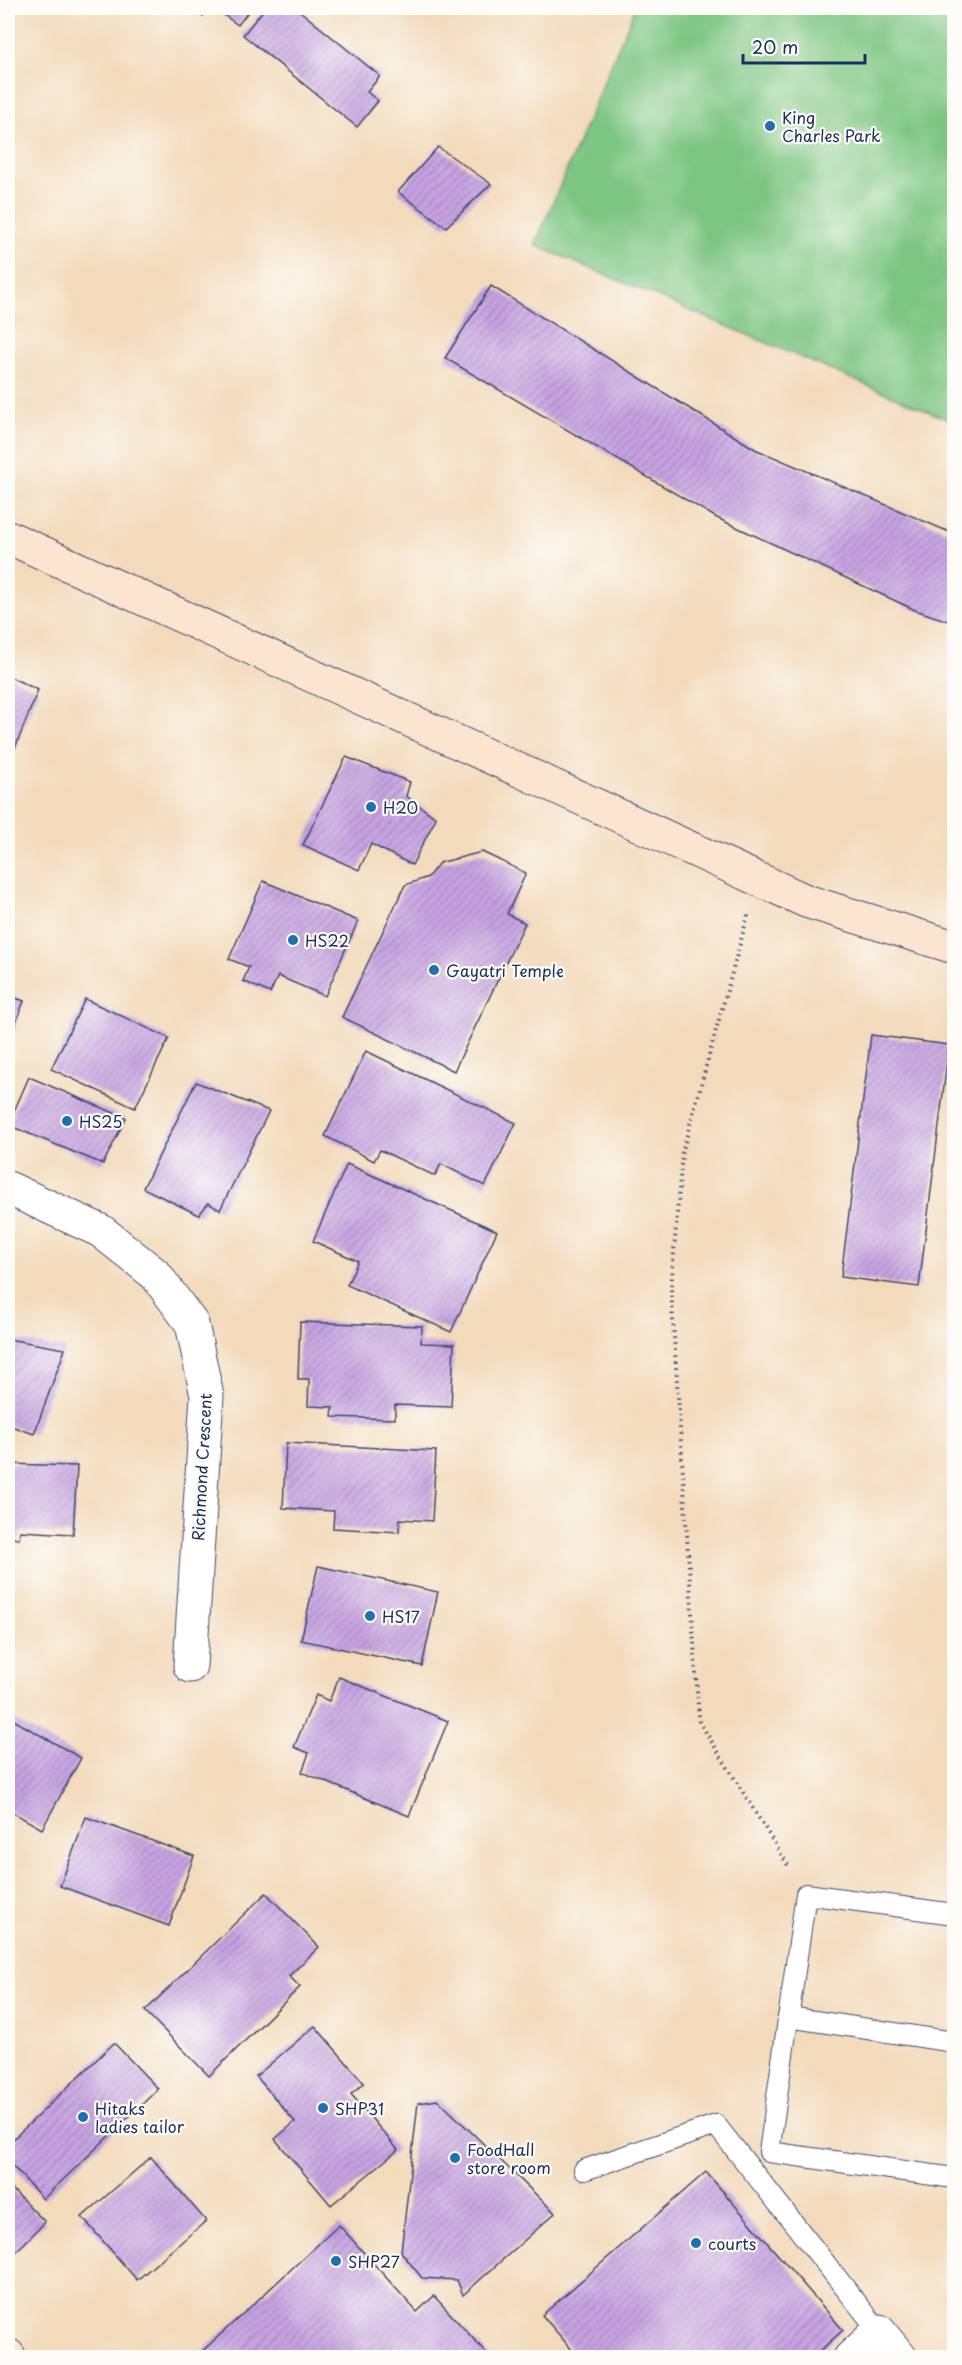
<svg xmlns="http://www.w3.org/2000/svg" width="962" height="2365" font-family="'Playpen Sans',sans-serif">
<defs>
<pattern id="building-hatch" width="6" height="6" patternUnits="userSpaceOnUse" patternTransform="scale(1.5)"><rect width="6" height="6" fill="#c7a3e2"/><path d="M-1 1l2-2M0 6l6-6M5 7l2-2" fill="none" stroke="#a185ba"/></pattern>
</defs>
<rect width="100%" height="100%" fill="#fdfcf7"/>
<filter id="ink" filterUnits="userSpaceOnUse"><feTurbulence type="fractalNoise" baseFrequency=".0167" numOctaves="2"/><feDisplacementMap in="SourceGraphic" scale="12" xChannelSelector="R" yChannelSelector="G"/><feConvolveMatrix kernelMatrix="1 2 1 2 8 2 1 2 1" color-interpolation-filters="sRGB"/></filter>
<filter id="wash" filterUnits="userSpaceOnUse"><feTurbulence type="fractalNoise" baseFrequency=".008" numOctaves="4" result="noise"/><feDisplacementMap in="SourceGraphic" scale="24" xChannelSelector="R" yChannelSelector="G"/><feGaussianBlur stdDeviation="1.35" result="paint"/><feColorMatrix in="noise" values="0 0 0 0 0 0 0 0 0 0 0 0 0 0 0 0 0 1.4 0 .05"/><feComposite in="paint" operator="in"/></filter>
<g filter="url(#wash)">
<rect width="100%" height="100%" fill="#f3dabb"/>
<path fill="#7dc682" stroke="#4c7a70" stroke-width="1.5" d="M 635,8 L 954,8 L 954,422 L 535,245 Z"/>
<g id="blocks">
<g fill="url(#building-hatch)">
<path d="M 191,8 L 209,8 L 203,16 Z"/>
<path d="M 214,8 L 251,8 L 238,25 Z"/>
<path d="M 265,8 L 296,8 L 380,76 L 367,92 L 378,101 L 357,127 L 243,35 Z"/>
<path d="M 438,147 L 491,184 L 446,227 L 398,192 Z"/>
<path d="M 491,286 L 755,449 L 954,534 L 954,623 L 915,610 L 717,518 L 445,358 Z"/>
<path d="M 8,676 L 38,690 L 8,766 Z"/>
<path d="M 346,757 L 410,782 L 406,796 L 436,818 L 412,865 L 371,844 L 359,870 L 303,845 Z"/>
<path d="M 482,852 L 526,873 L 507,914 L 525,923 L 454,1071 L 342,1017 L 405,885 L 428,877 L 439,863 Z"/>
<path d="M 263,881 L 358,921 L 325,996 L 278,976 L 270,993 L 243,981 L 249,967 L 229,959 Z"/>
<path d="M 8,995 L 24,1001 L 8,1043 Z"/>
<path d="M 85,999 L 169,1038 L 135,1108 L 51,1069 Z"/>
<path d="M 871,1035 L 949,1045 L 919,1287 L 841,1277 Z"/>
<path d="M 366,1051 L 516,1123 L 485,1186 L 441,1164 L 435,1176 L 380,1150 L 374,1161 L 325,1136 Z"/>
<path d="M 29,1077 L 126,1118 L 103,1164 L 8,1125 Z"/>
<path d="M 196,1082 L 269,1111 L 220,1210 L 208,1203 L 199,1215 L 143,1188 Z"/>
<path d="M 347,1164 L 497,1231 L 451,1332 L 347,1285 L 358,1261 L 313,1241 Z"/>
<path d="M 300,1322 L 422,1326 L 421,1343 L 454,1344 L 451,1407 L 395,1405 L 395,1419 L 332,1417 L 333,1407 L 308,1406 L 309,1379 L 298,1379 Z"/>
<path d="M 8,1339 L 65,1349 L 34,1434 L 8,1425 Z"/>
<path d="M 286,1443 L 436,1451 L 432,1521 L 400,1519 L 399,1532 L 333,1528 L 334,1511 L 283,1508 Z"/>
<path d="M 8,1464 L 77,1466 L 73,1534 L 20,1531 L 19,1539 L 8,1537 Z"/>
<path d="M 318,1566 L 438,1592 L 422,1666 L 301,1640 Z"/>
<path d="M 339,1677 L 448,1721 L 409,1816 L 302,1772 L 309,1753 L 294,1747 L 316,1695 L 329,1701 Z"/>
<path d="M 8,1717 L 81,1758 L 42,1829 L 8,1810 Z"/>
<path d="M 86,1817 L 194,1856 L 169,1926 L 60,1886 Z"/>
<path d="M 266,1893 L 319,1947 L 289,1976 L 300,1987 L 209,2076 L 145,2011 Z"/>
<path d="M 315,2026 L 364,2083 L 351,2094 L 398,2150 L 331,2205 L 275,2139 L 295,2122 L 256,2076 Z"/>
<path d="M 114,2043 L 158,2089 L 43,2199 L 8,2161 L 8,2144 Z"/>
<path d="M 8,2061 L 17,2073 L 8,2082 Z"/>
<path d="M 438,2100 L 555,2213 L 463,2295 L 457,2280 L 422,2278 L 401,2252 L 418,2103 Z"/>
<path d="M 151,2157 L 206,2221 L 137,2280 L 82,2217 Z"/>
<path d="M 706,2172 L 843,2330 L 812,2358 L 579,2358 L 542,2315 Z"/>
<path d="M 8,2185 L 45,2222 L 8,2260 Z"/>
<path d="M 339,2225 L 417,2312 L 434,2296 L 491,2358 L 195,2358 Z"/>
</g>
</g>
</g>
<g filter="url(#ink)">
<use href="#blocks" fill-opacity="0" stroke="#3b496c" stroke-width="1.5"/>
<g fill="none" stroke-linecap="round" stroke-linejoin="round">
<g stroke="#3b496c" stroke-width="22">
<g id="lane">
<path d="M 954,1914 L 806,1894 L 769,2152 L 954,2178"/>
<path d="M 788,2017 L 954,2042"/>
<path d="M 584,2170 L 716,2125 L 879,2331"/>
</g>
</g>
<g stroke="#3b496c" stroke-width="35">
<g id="street">
<path d="M 8,1188 L 101,1231 L 156,1275 L 192,1324 L 207,1396 L 190,1666"/>
<path d="M 850,2358 L 879,2331 L 901,2358"/>
</g>
</g>
<g stroke="#3b496c" stroke-width="35">
<g id="secondary">
<path d="M 8,537 L 806,901 L 954,947"/>
<path d="M 8,2355 L 10,2358"/>
</g>
</g>
<path stroke="#3b496c" stroke-width="4" stroke-dasharray="1.5 4.5" stroke-linecap="butt" d="M 748,915 L 682,1153 L 671,1289 L 699,1721 L 789,1867"/>
<use href="#lane" stroke="#fff" stroke-width="20"/>
<use href="#street" stroke="#fff" stroke-width="33"/>
<use href="#secondary" stroke="#fce5d0" stroke-width="33"/>
</g>
</g>
<g fill="#1f6fb2" stroke="#fdfcf7" stroke-width="2">
<circle cx="770" cy="126" r="6"/>
<circle cx="371" cy="807" r="6"/>
<circle cx="293" cy="940" r="6"/>
<circle cx="434" cy="970" r="6"/>
<circle cx="67" cy="1121" r="6"/>
<circle cx="370" cy="1616" r="6"/>
<circle cx="323" cy="2108" r="6"/>
<circle cx="83" cy="2117" r="6"/>
<circle cx="455" cy="2158" r="6"/>
<circle cx="696" cy="2243" r="6"/>
<circle cx="336" cy="2261" r="6"/>
</g>
<g text-anchor="middle" dominant-baseline="central" stroke-width="4.5" stroke-linejoin="round" paint-order="stroke">
<g font-size="16" fill="#1b2f5e" stroke="#fdfcf7" text-anchor="start">
<text x="782" y="117">King<tspan x="782" dy="18">Charles Park</tspan></text>
<text x="383" y="807">H20</text>
<text x="305" y="940">HS22</text>
<text x="446" y="970">Gayatri Temple</text>
<text x="79" y="1121">HS25</text>
<text x="382" y="1616">HS17</text>
<text x="95" y="2108">Hitaks<tspan x="95" dy="18">ladies tailor</tspan></text>
<text x="335" y="2108">SHP31</text>
<text x="467" y="2149">FoodHall<tspan x="467" dy="18">store room</tspan></text>
<text x="708" y="2243">courts</text>
<text x="348" y="2261">SHP27</text>
</g>
<g font-size="16" fill="#1b2f5e" stroke="#fdfcf7">
<text transform="translate(201 1467) rotate(-87)">Richmond Crescent</text>
</g>
</g>
<rect width="962" height="2365" fill="none" stroke="#fdfcf7" stroke-width="30"/>
<path d="M743 54v9h122v-9" fill="none" stroke="#1b2f5e" stroke-width="3"/>
<text x="752" y="54" font-size="18" fill="#1b2f5e" stroke="#fdfcf7" stroke-width="4.5" paint-order="stroke">20 m</text>
</svg>
